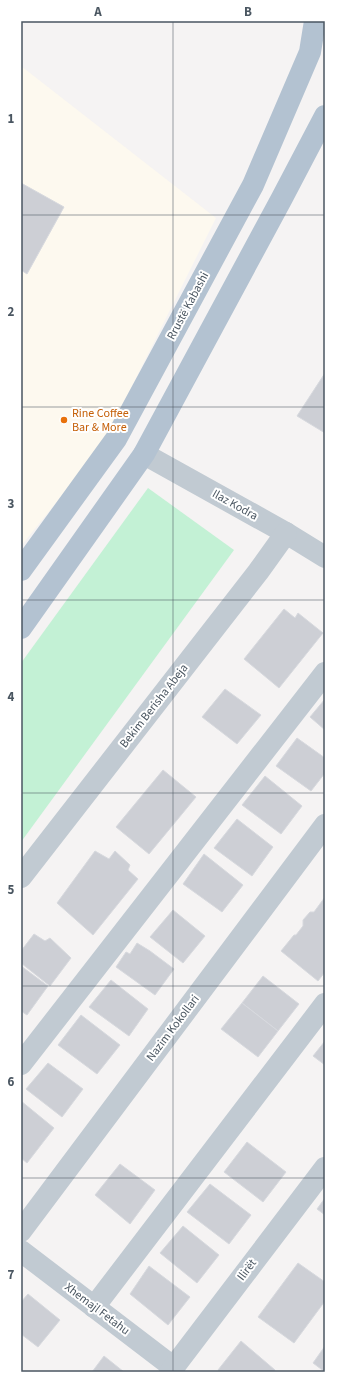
<svg xmlns="http://www.w3.org/2000/svg" width="346" height="1393" font-family="'Source Sans 3',sans-serif">
<rect width="100%" height="100%" fill="#f5f3f3"/>
<path fill="#fdf9ef" d="M 21,66 L 216,218 L 102,446 L 21,546 Z"/>
<path fill="#c3f1d5" d="M 148,488 L 234,550 L 21,842 L 21,663 Z"/>
<g fill="#cdcfd5" stroke="#d7d9de">
<path d="M 21,183 L 64,207 L 27,274 L 21,270 Z"/>
<path d="M 325,373 L 325,433 L 297,416 Z"/>
<path d="M 284,609 L 295,618 L 298,613 L 323,633 L 279,688 L 244,659 Z"/>
<path d="M 225,689 L 261,715 L 237,744 L 202,717 Z"/>
<path d="M 325,699 L 325,730 L 310,717 Z"/>
<path d="M 297,738 L 325,758 L 325,773 L 311,791 L 276,766 Z"/>
<path d="M 163,770 L 196,797 L 149,854 L 116,827 Z"/>
<path d="M 265,776 L 302,806 L 281,834 L 242,805 Z"/>
<path d="M 237,819 L 273,847 L 252,876 L 214,848 Z"/>
<path d="M 95,851 L 109,859 L 115,851 L 130,865 L 128,870 L 138,879 L 93,935 L 57,903 Z"/>
<path d="M 204,854 L 243,885 L 222,912 L 183,884 Z"/>
<path d="M 325,897 L 325,972 L 318,981 L 281,951 L 294,935 L 296,935 L 303,926 L 303,920 L 310,912 L 314,912 Z"/>
<path d="M 173,910 L 205,936 L 183,963 L 150,937 Z"/>
<path d="M 34,934 L 45,941 L 50,938 L 71,958 L 50,986 L 21,963 L 21,951 Z"/>
<path d="M 137,943 L 150,951 L 174,969 L 155,995 L 116,967 L 126,952 L 130,954 Z"/>
<path d="M 21,966 L 48,986 L 27,1015 L 21,1011 Z"/>
<path d="M 263,976 L 299,1004 L 278,1031 L 242,1003 Z"/>
<path d="M 111,980 L 148,1009 L 129,1036 L 89,1007 Z"/>
<path d="M 242,1003 L 278,1031 L 258,1057 L 221,1029 Z"/>
<path d="M 81,1015 L 120,1045 L 97,1074 L 58,1045 Z"/>
<path d="M 325,1041 L 325,1065 L 313,1056 Z"/>
<path d="M 48,1063 L 83,1089 L 62,1117 L 26,1089 Z"/>
<path d="M 21,1101 L 54,1128 L 27,1163 L 21,1158 Z"/>
<path d="M 247,1142 L 286,1172 L 263,1202 L 224,1172 Z"/>
<path d="M 120,1164 L 155,1190 L 130,1224 L 95,1195 Z"/>
<path d="M 210,1184 L 251,1215 L 229,1244 L 187,1212 Z"/>
<path d="M 325,1198 L 325,1215 L 317,1209 Z"/>
<path d="M 183,1226 L 219,1255 L 197,1283 L 160,1253 Z"/>
<path d="M 298,1263 L 325,1282 L 325,1301 L 294,1343 L 258,1317 Z"/>
<path d="M 149,1266 L 190,1297 L 168,1325 L 130,1294 Z"/>
<path d="M 28,1294 L 60,1320 L 38,1347 L 21,1334 L 21,1302 Z"/>
<path d="M 241,1341 L 275,1370 L 274,1372 L 221,1372 L 218,1370 Z"/>
<path d="M 325,1346 L 325,1372 L 313,1363 Z"/>
<path d="M 104,1356 L 124,1372 L 92,1372 Z"/>
</g>
<g fill="none" stroke-linecap="round" stroke-linejoin="round">
<g stroke="#c1cad2" stroke-width="22">
<path d="M 144,454 L 286,533 L 325,557"/>
<path d="M 21,877 L 258,572 L 286,533"/>
<path d="M 21,1064 L 325,673"/>
<path d="M 21,1231 L 325,825"/>
<path d="M 21,1251 L 173,1367 L 174,1372"/>
<path d="M 94,1307 L 325,1004"/>
<path d="M 170,1372 L 325,1168"/>
</g>
<g stroke="#b3c2d1" stroke-width="22">
<path d="M 21,570 L 116,439 L 253,185 L 310,52 L 315,21"/>
<path d="M 21,628 L 144,454 L 282,198 L 325,116"/>
</g>
</g>
<path fill="none" stroke="#4a5661" stroke-width="1" stroke-opacity="0.55" d="M 173,21 L 173,1372M 21,215 L 325,215M 21,407 L 325,407M 21,600 L 325,600M 21,793 L 325,793M 21,986 L 325,986M 21,1178 L 325,1178"/>
<circle fill="#e8710a" stroke="#fff" stroke-width="1.5" cx="64" cy="420" r="4"/>
<g text-anchor="middle" dominant-baseline="central" stroke-width="4" stroke-linejoin="round" paint-order="stroke">
<g font-size="12" fill="#4a5661" stroke="#fff">
<text transform="translate(188 306) rotate(-62)">Rrustë Kabashi</text>
<text transform="translate(235 505) rotate(29)">Ilaz Kodra</text>
<text transform="translate(154 706) rotate(-52)">Bekim Berisha Abeja</text>
<text transform="translate(173 1028) rotate(-53)">Nazim Kokollari</text>
<text transform="translate(247 1270) rotate(-53)">Ilirët</text>
<text transform="translate(97 1309) rotate(37)">Xhemajl Fetahu</text>
</g>
<g font-size="12" fill="#c56008" stroke="#fff" text-anchor="start">
<text x="72" y="413">Rine Coffee<tspan x="72" dy="14">Bar &amp; More</tspan></text>
</g>
</g>
<rect width="346" height="1393" fill="none" stroke="#ffffff" stroke-width="44"/>
<rect x="22" y="22" width="302" height="1349" fill="none" stroke="#4a5661" stroke-width="1.5"/>
<g font-size="13" text-anchor="middle" font-weight="bold" fill="#4a5661">
<text x="98" y="16">A</text>
<text x="248" y="16">B</text>
<text x="11" y="123">1</text>
<text x="11" y="316">2</text>
<text x="11" y="508">3</text>
<text x="11" y="701">4</text>
<text x="11" y="894">5</text>
<text x="11" y="1086">6</text>
<text x="11" y="1279">7</text>
</g>
</svg>
